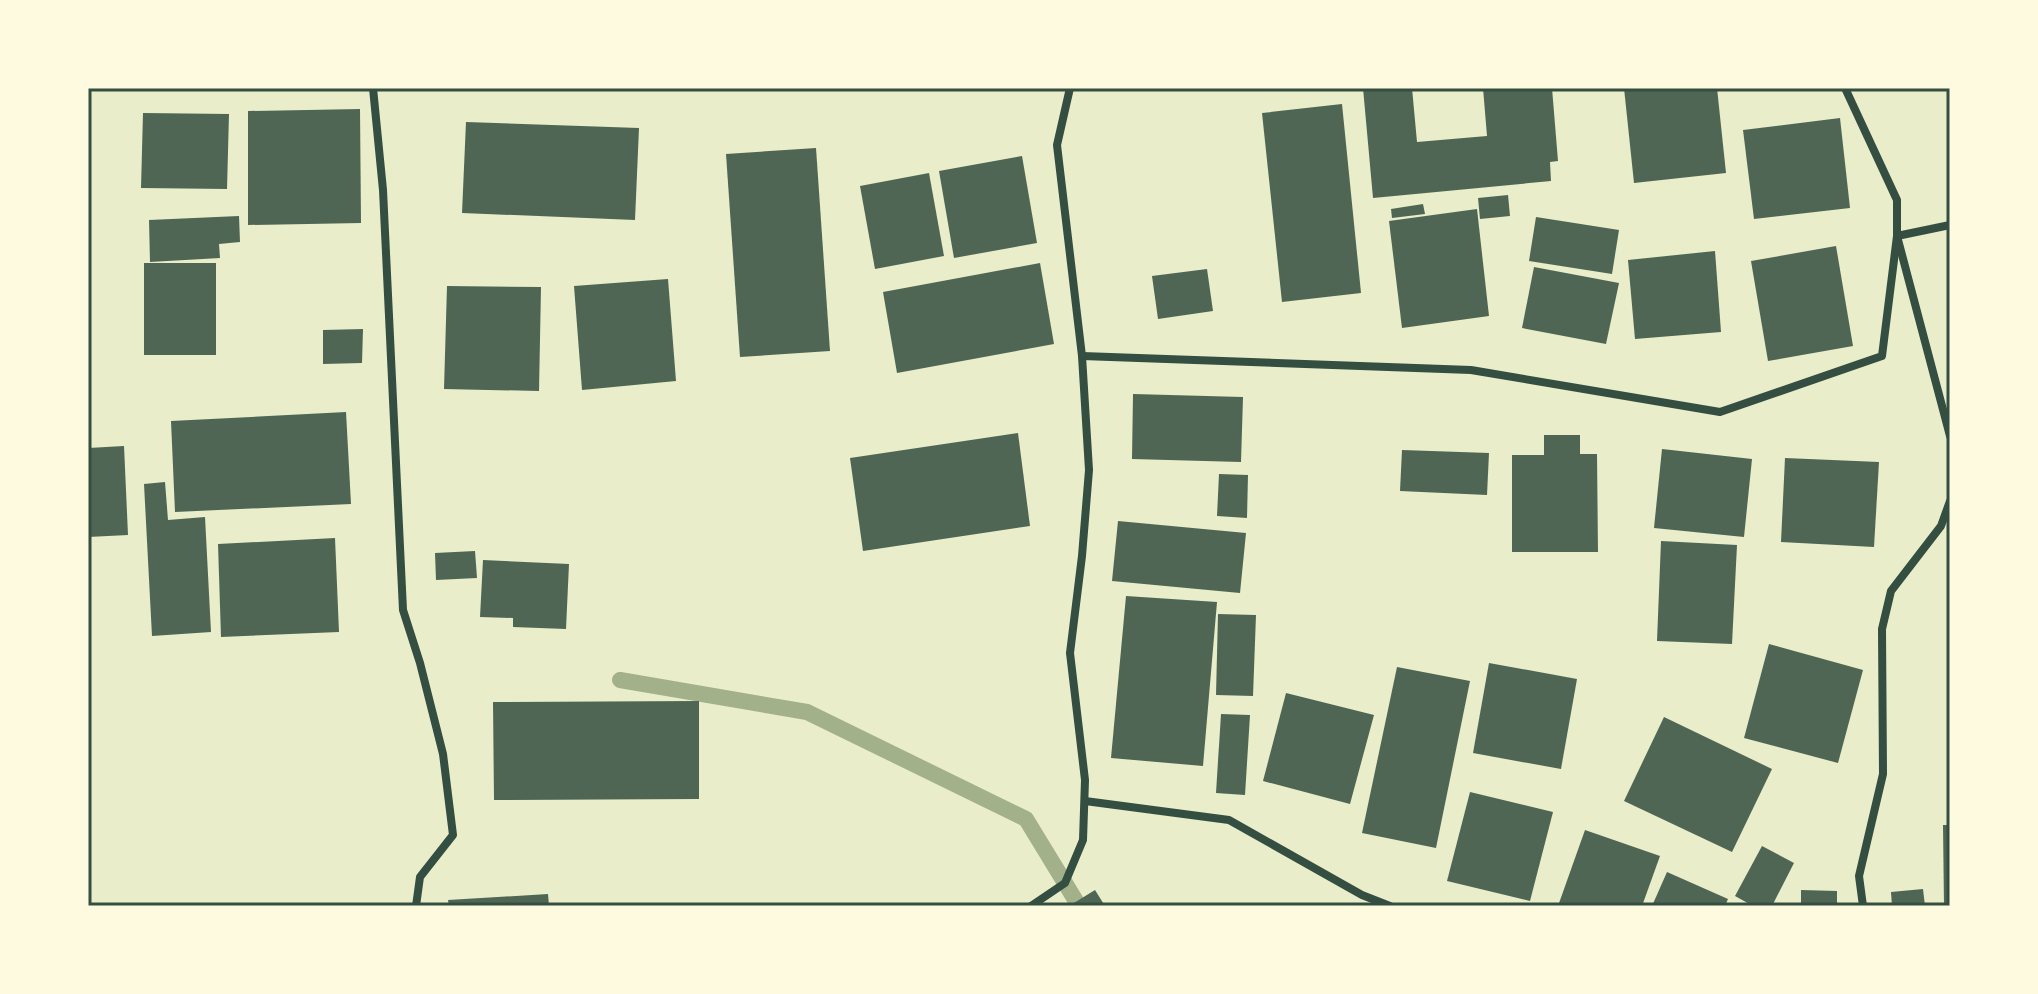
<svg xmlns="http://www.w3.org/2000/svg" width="2038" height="994" font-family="'DM Sans',sans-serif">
<rect width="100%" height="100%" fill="#e9edc9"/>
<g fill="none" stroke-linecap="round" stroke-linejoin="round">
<path stroke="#a3b18a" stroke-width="16" d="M 620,680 L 807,712 L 1026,819 L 1079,906"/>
</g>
<g fill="#4f6655">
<path d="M 1363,88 L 1412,88 L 1417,142 L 1487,136 L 1483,88 L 1552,88 L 1558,161 L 1550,162 L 1551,181 L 1373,198 Z"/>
<path d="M 1624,88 L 1717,88 L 1726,173 L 1634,183 Z"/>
<path d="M 1342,104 L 1361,293 L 1282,302 L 1262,113 Z"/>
<path d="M 360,109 L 361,223 L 248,225 L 248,111 Z"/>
<path d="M 143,113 L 229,114 L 227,189 L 141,188 Z"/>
<path d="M 1840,118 L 1850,208 L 1754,219 L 1743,130 Z"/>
<path d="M 466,122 L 639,128 L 635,220 L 462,213 Z"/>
<path d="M 816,148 L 830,351 L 740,357 L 726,154 Z"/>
<path d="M 1022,156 L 1037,243 L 954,258 L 939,171 Z"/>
<path d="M 929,173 L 944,256 L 875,269 L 860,186 Z"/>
<path d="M 1508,195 L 1510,216 L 1480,219 L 1478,198 Z"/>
<path d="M 1423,204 L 1425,214 L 1392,218 L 1391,209 Z"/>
<path d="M 1477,209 L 1489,316 L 1402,328 L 1389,221 Z"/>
<path d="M 239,216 L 240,242 L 219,244 L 220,258 L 150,262 L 149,220 Z"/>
<path d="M 1536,217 L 1619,230 L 1612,274 L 1529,261 Z"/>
<path d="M 1836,246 L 1853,346 L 1768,361 L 1751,261 Z"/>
<path d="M 1715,251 L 1721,332 L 1635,339 L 1628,260 Z"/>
<rect x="144" y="263" width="72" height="92"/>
<path d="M 1040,263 L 1054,344 L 897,373 L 883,292 Z"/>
<path d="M 1534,267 L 1619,283 L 1606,344 L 1522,328 Z"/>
<path d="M 1207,269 L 1213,311 L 1158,319 L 1152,276 Z"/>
<path d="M 668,279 L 676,381 L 582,390 L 574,286 Z"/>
<path d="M 447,286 L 541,287 L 539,391 L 444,389 Z"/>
<path d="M 363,329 L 362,363 L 323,364 L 323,330 Z"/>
<path d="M 1133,394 L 1243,397 L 1241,462 L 1132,459 Z"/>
<path d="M 346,412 L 351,504 L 175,512 L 171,421 Z"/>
<path d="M 1018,433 L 1030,526 L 863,551 L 850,458 Z"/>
<path d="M 1544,435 L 1580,435 L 1580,454 L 1597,454 L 1598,552 L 1512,552 L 1512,455 L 1544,455 Z"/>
<path d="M 124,446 L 128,535 L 88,537 L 88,448 Z"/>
<path d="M 1662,449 L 1752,459 L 1744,537 L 1654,528 Z"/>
<path d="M 1402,450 L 1489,453 L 1487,495 L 1400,491 Z"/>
<path d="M 1785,458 L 1879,462 L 1874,547 L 1781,542 Z"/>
<path d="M 1219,474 L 1248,475 L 1247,518 L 1217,516 Z"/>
<path d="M 165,482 L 168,520 L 205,517 L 211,632 L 152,636 L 144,484 Z"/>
<path d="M 1118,521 L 1246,533 L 1240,593 L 1112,581 Z"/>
<path d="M 335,538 L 339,632 L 221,637 L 218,544 Z"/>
<path d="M 1661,541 L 1737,545 L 1732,644 L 1657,641 Z"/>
<path d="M 475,551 L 477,578 L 436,580 L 435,553 Z"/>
<path d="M 483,560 L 569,564 L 566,629 L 513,627 L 513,618 L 480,617 Z"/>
<path d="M 1126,596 L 1217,602 L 1203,766 L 1111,758 Z"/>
<path d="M 1218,614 L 1256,615 L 1253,696 L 1216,695 Z"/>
<path d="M 1769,644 L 1863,670 L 1838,763 L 1744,738 Z"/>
<path d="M 1489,663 L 1577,679 L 1561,769 L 1473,753 Z"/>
<path d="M 1397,667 L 1470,681 L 1436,848 L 1362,833 Z"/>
<path d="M 1286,693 L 1374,715 L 1350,804 L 1263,781 Z"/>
<path d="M 699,701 L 699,799 L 494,800 L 493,702 Z"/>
<path d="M 1221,714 L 1250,715 L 1245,795 L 1216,793 Z"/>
<path d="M 1664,717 L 1772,769 L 1732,852 L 1624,801 Z"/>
<path d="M 1470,792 L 1553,812 L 1530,901 L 1447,881 Z"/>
<path d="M 1943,825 L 1950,825 L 1950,906 L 1944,906 Z"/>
<path d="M 1585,830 L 1660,856 L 1642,906 L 1558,906 Z"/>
<path d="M 1762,846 L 1794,863 L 1772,906 L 1753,906 L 1735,896 Z"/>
<path d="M 1667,872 L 1728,899 L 1725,906 L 1652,906 Z"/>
<path d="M 1923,889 L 1925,906 L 1892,906 L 1891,892 Z"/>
<path d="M 1095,890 L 1105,906 L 1069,906 Z"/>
<path d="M 1801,890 L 1837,891 L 1837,906 L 1801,906 Z"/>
<path d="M 548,894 L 549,906 L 449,906 L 448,900 Z"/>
</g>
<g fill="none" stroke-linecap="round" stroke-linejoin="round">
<g stroke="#344e41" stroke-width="8">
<path d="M 373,88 L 383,190 L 403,610 L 420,663 L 443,754 L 453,835 L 420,877 L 416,906"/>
<path d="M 1950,225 L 1897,236 L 1950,436"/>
<path d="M 1082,356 L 1471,370 L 1720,412 L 1882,356 L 1897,236 L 1897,200 L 1845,88"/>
<path d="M 1085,801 L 1229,820 L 1362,895 L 1390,906"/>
<path d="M 1031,906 L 1065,883 L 1083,840 L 1085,780 L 1070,653 L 1082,556 L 1089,470 L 1082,356 L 1057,145 L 1070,88"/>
<path d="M 1863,906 L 1859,876 L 1883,774 L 1882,629 L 1891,591 L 1941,526 L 1950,501"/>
</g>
</g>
<rect width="2038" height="994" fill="none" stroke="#fefae0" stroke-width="180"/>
<rect x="90" y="90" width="1858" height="814" fill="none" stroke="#344e41" stroke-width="3"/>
</svg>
